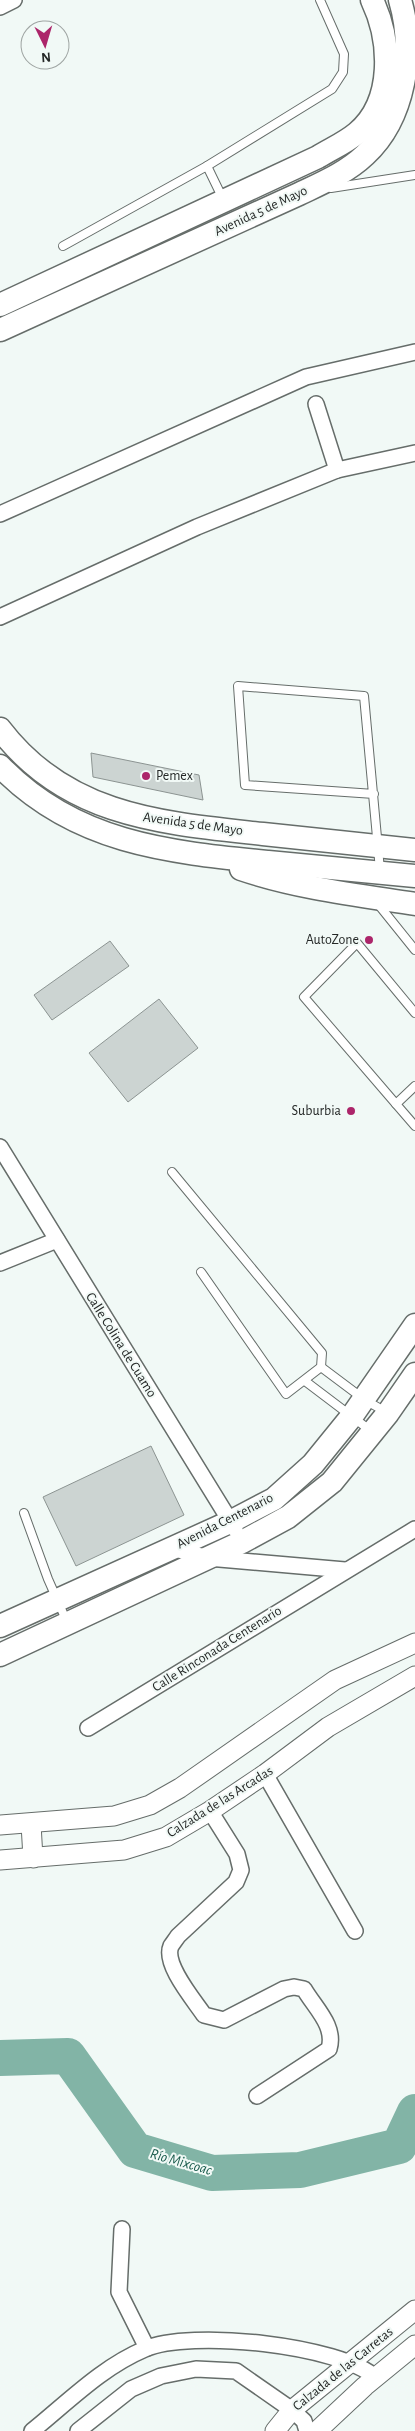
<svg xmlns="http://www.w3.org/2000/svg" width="415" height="2431" font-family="'Alegreya Sans',sans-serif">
<rect width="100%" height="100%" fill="#f1f9f6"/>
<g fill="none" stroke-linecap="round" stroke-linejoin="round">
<path stroke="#82b4a6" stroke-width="36" d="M 0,2058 L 68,2056 L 135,2150 L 212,2173 L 300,2170 L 399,2146 L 415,2112"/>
</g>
<g fill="#ccd4d2" stroke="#8c9492">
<path d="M 91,753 L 199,775 L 203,800 L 93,777 Z"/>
<path d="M 110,941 L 129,966 L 52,1020 L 34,995 Z"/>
<path d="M 159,999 L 198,1048 L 128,1102 L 89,1053 Z"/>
<path d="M 151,1446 L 184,1515 L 76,1566 L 43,1497 Z"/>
</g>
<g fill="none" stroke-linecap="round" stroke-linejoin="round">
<g stroke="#666d6a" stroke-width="10">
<g id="service">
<path d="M 207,166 L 332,89 L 343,72 L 344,54 L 320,0"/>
<path d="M 331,188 L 415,175"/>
<path d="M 63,246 L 207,166 L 223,199"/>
<path d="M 374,794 L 245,785 L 238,686 L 364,696 L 380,870"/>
<path d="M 378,904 L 415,950"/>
<path d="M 415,1013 L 357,943 L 304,997 L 396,1104 L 415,1086"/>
<path d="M 396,1104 L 415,1126"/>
<path d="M 172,1172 L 322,1353 L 321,1367 L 286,1394 L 201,1272"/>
<path d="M 321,1367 L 365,1400 L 386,1412"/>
<path d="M 305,1381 L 371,1431"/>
<path d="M 24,1513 L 48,1579 L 67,1622"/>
</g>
</g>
<g stroke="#666d6a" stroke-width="18">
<g id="minor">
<path d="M 0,7 L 14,0"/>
<path d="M 316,404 L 337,470"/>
<path d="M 0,514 L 306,377 L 415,352"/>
<path d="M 0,617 L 197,527 L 337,470 L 415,453"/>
<path d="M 0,1147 L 235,1529"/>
<path d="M 0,1263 L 57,1240"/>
<path d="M 172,1548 L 208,1558 L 345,1570"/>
<path d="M 88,1728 L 415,1529"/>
<path d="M 265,1774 L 355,1931"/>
<path d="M 210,1811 L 237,1854 L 241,1870 L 236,1882 L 178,1936 C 176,1939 173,1943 171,1946 C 163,1964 194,2000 204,2015 L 224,2020 L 284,1989 L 294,1987 L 304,1989 C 315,2008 336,2026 329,2049 L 257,2096"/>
<path d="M 122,2229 L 119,2292 L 147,2348"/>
<path d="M 32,2431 C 68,2402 102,2367 145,2349 C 189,2329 341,2345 376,2378"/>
<path d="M 78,2431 L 131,2389 L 161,2376 L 196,2369 L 236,2371 L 292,2410 L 304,2421 L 307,2431"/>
</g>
</g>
<g stroke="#666d6a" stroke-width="21">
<g id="tertiary">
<path d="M 31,1824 L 33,1858"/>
<path d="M 0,1825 L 114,1816 L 150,1805 L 180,1788 L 335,1680 L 415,1643"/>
<path d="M 0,1860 L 124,1850 L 166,1837 L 210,1811 L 265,1774 L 328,1727 L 415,1676"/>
<path d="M 275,2431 L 292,2410 L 415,2310"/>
<path d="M 317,2431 L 365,2386 L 415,2345"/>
</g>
</g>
<g stroke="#666d6a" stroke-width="25">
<g id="secondary">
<path d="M 0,305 L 318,157 C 331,149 345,143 357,133 C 395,101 391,40 372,0"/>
<path d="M 0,330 L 299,194 C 322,183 346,173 365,155 C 405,118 415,51 400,0"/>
<path d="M 0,729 C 67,817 163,823 263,834 C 314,839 364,845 415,850"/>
<path d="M 0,766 C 74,843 167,852 268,862 C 317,867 366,871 415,876"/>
<path d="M 241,869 C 297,888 357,895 415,904"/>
<path d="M 0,1626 L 230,1522 L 274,1499 L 313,1464 L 352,1416 L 415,1325"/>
<path d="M 0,1655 L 242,1542 L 288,1517 L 332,1482 L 388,1413 L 415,1374"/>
</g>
</g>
<use href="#service" stroke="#fff" stroke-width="8"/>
<use href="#minor" stroke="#fff" stroke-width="15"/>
<use href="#tertiary" stroke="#fff" stroke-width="19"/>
<use href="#secondary" stroke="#fff" stroke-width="22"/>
</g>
<g fill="#ac256a" stroke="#f1f9f6" stroke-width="2">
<circle cx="146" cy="776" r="5"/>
<circle cx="369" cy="940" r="5"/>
<circle cx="351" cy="1111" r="5"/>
</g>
<g text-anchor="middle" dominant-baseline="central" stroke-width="4" stroke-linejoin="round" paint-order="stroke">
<g font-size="14" fill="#252827" stroke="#f1f9f6">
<text transform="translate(261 211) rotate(-25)">Avenida 5 de Mayo</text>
<text transform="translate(193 824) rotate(8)">Avenida 5 de Mayo</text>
<text transform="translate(121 1345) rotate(58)">Calle Colina de Cuamo</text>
<text transform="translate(225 1521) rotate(-27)">Avenida Centenario</text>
<text transform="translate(217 1649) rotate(-32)">Calle Rinconada Centenario</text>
<text transform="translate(220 1802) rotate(-32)">Calzada de las Arcadas</text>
<text transform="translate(343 2369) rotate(-39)">Calzada de las Carretas</text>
</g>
<g font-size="14" fill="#252827" stroke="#f1f9f6" text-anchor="end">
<text x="156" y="776" text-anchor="start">Pemex</text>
<text x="359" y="940">AutoZone</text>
<text x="341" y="1111">Suburbia</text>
</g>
<g font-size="15" font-style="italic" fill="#195b4c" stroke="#f1f9f6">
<text transform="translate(181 2162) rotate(16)">Río Mixcoac</text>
</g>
</g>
<g transform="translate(45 45) rotate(175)"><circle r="24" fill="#f1f9f6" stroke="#9fa5a3"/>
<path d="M0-4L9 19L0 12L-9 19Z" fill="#ac256a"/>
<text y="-8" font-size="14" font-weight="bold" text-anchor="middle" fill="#252827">N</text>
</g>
</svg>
